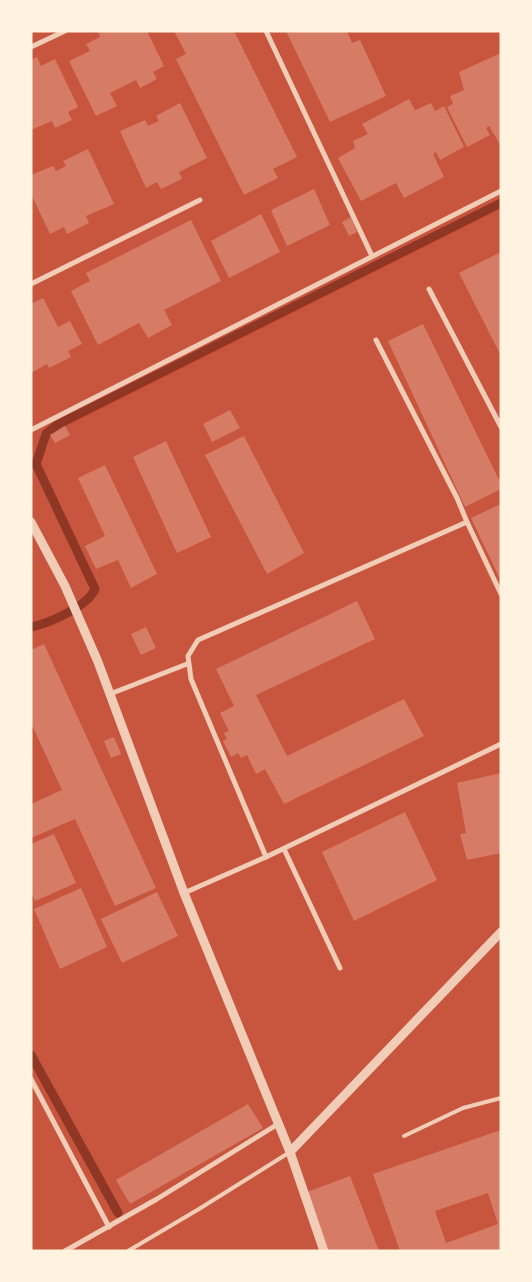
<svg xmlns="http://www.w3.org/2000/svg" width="532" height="1282" font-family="'Space Grotesk',sans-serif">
<rect width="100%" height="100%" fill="#c8553d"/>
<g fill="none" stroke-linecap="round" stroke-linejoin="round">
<g stroke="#8f3625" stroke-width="9">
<path d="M 31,627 C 50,623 88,606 95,589 L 36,464 L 46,434 L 57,425 L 501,203"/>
<path d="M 31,1055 L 118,1213"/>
</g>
</g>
<g fill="#d67c66" fill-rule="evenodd">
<path d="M 98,31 L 147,31 L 164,66 L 153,72 L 157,79 L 140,88 L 136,80 L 110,93 L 117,106 L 96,116 L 69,61 L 90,51 L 86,44 L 100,37 Z"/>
<path d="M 174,31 L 234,31 L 297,157 L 273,169 L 278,178 L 244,195 L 176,59 L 186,54 Z"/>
<path d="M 286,31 L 347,31 L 352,43 L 360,40 L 386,96 L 330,122 Z"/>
<path d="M 501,53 L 501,146 L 489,126 L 486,128 L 490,135 L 467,147 L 447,107 L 453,104 L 450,96 L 464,90 L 459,72 Z"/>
<path d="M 37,57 L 41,66 L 55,59 L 78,107 L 68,112 L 72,120 L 55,128 L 52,121 L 31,130 L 31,60 Z"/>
<path d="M 409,99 L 415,110 L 431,103 L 435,111 L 444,106 L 464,147 L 440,160 L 436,152 L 433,154 L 444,177 L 404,198 L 396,183 L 361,201 L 338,158 L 355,148 L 353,141 L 368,134 L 362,124 Z"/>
<path d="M 180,103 L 207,158 L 179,172 L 182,179 L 161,189 L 157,182 L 146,188 L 120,131 L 145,120 L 148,126 L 159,121 L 156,116 Z"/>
<path d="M 88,149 L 114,204 L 86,216 L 89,223 L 67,234 L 64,227 L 50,234 L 31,194 L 31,175 L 53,166 L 56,171 L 66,166 L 63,161 Z"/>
<path d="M 314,189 L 330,225 L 287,246 L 271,210 Z"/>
<path d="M 261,214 L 280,252 L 229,278 L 211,241 Z"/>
<path d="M 351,217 L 357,232 L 349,236 L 342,222 Z"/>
<path d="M 191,220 L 221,281 L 164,310 L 172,325 L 148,338 L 139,323 L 98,345 L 71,291 L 90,281 L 86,273 Z"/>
<path d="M 501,252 L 501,356 L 459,273 Z"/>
<path d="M 43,298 L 58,327 L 70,321 L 82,344 L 68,351 L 71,357 L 49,368 L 47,364 L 31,373 L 31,304 Z"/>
<path d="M 423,324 L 501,484 L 501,489 L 465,507 L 388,341 Z"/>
<path d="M 230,410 L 240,428 L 212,442 L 203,424 Z"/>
<path d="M 65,426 L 70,435 L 55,443 L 50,435 Z"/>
<path d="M 244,436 L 304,553 L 267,574 L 205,455 Z"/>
<path d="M 166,441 L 211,537 L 177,553 L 133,457 Z"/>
<path d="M 105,465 L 157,574 L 131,588 L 118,560 L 96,569 L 85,546 L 105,536 L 78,478 Z"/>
<path d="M 501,504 L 501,581 L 471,518 Z"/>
<path d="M 357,601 L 375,639 L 256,695 L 287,756 L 404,699 L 424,736 L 284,804 L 265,769 L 256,774 L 247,755 L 241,758 L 238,753 L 231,757 L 223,741 L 227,739 L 224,733 L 229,731 L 220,713 L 234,706 L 216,669 Z"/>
<path d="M 146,627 L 156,648 L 141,655 L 131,634 Z"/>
<path d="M 44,644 L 156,888 L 115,906 L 75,819 L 31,838 L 31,804 L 62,790 L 31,723 L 31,650 Z"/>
<path d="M 114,737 L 121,754 L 111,758 L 104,741 Z"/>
<path d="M 501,773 L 501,853 L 467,860 L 460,834 L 466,833 L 457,783 Z"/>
<path d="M 405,812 L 437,880 L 354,921 L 322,852 Z"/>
<path d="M 54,834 L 76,883 L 35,901 L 31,892 L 31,844 Z"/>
<path d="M 81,888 L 107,947 L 60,969 L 34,909 Z"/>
<path d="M 157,892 L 178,936 L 122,963 L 101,919 Z"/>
<path d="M 248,1104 L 263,1128 L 130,1204 L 116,1180 Z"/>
<path d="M 501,1130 L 501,1251 L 400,1251 L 373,1174 ZM 488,1193 L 498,1224 L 446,1243 L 435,1211 Z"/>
<path d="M 350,1176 L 379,1251 L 329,1251 L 307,1192 Z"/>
</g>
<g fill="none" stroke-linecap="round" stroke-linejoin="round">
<g stroke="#f1ccb7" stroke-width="4">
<path d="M 404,1136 L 463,1108 L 501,1098"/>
<path d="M 128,1251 L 199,1209 L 290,1152"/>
</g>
<g stroke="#f1ccb7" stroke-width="5">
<path d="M 266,31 L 372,256"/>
<path d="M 31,47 L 65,31"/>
<path d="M 31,284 L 200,200"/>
<path d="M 429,289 L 501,427"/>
<path d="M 376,340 L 457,498 L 467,522 L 198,640 L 188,656 L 191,679 L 266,857 L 501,744"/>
<path d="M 31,430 L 501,191"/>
<path d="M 467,522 L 501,594"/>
<path d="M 110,694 L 187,664"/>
<path d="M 284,849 L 340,968"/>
<path d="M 184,893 L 266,857"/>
<path d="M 31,1079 L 109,1227"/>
<path d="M 65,1251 L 157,1199 L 278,1124"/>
</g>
<g stroke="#f1ccb7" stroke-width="9">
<path d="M 31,522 L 65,586 L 98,662 L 184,893 L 290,1152 L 324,1251"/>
<path d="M 290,1152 L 501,932"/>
</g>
</g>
<rect width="532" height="1282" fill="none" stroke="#fff3e0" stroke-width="65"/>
</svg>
